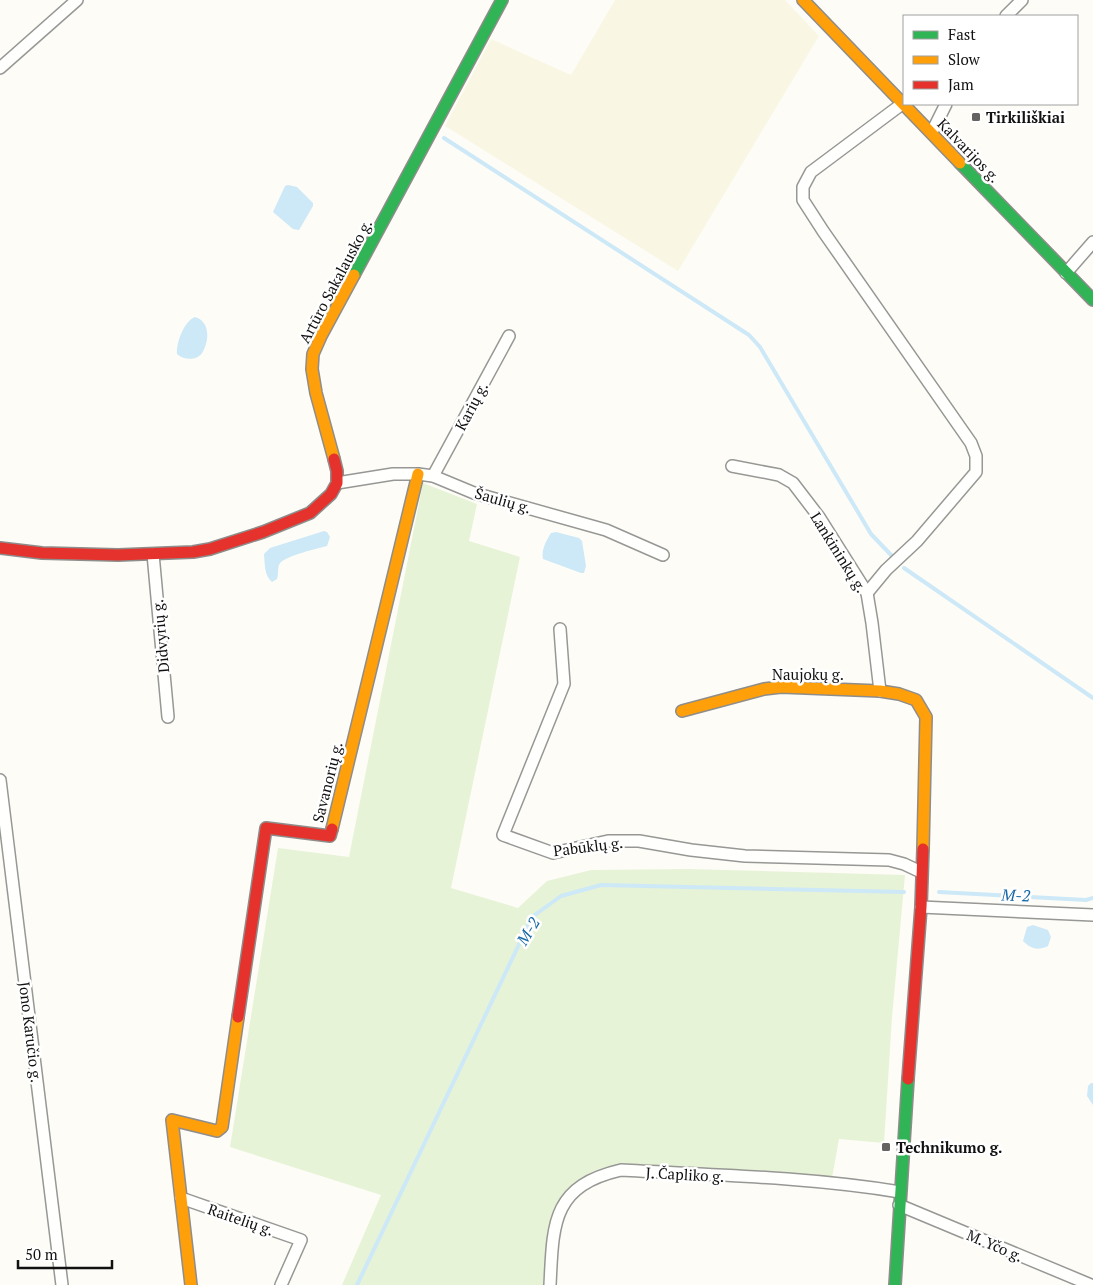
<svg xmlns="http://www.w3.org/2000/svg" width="1093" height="1285" font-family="'PT Serif',serif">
<rect width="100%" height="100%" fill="#fdfcf7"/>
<path fill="#f9f7e4" d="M 615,0 L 785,0 L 819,36 L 678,271 L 445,126 L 491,39 L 571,75 Z"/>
<path fill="#e7f3d7" d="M 423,483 L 477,504 L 469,541 L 520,557 L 451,888 L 518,908 L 547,881 L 591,870 L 688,869 L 905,875 L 892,1017 L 884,1143 L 839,1139 L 832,1178 L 624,1165 L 598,1169 L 580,1179 L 559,1202 L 550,1222 L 546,1247 L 543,1285 L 342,1285 L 381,1195 L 230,1147 L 278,848 L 349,857 Z"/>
<g fill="#cde8f7">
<path d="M 288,185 L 297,187 L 313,203 L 313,206 L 299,230 L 293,229 L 273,212 L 285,186 Z"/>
<path d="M 195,317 C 210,321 210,341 202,353 C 197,361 183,360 177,354 C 176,343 184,321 195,317 Z"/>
<path d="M 324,531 L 327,532 L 330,537 L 327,546 C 316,549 288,555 280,563 C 277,567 279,574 277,579 L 272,582 C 264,575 265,564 264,554 L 270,548 Z"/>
<path d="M 556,532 L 579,538 L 582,541 L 586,566 L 584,573 L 581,573 L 543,559 C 541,550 546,541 551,533 Z"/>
<path d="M 1033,925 L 1048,930 L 1051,937 L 1048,946 C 1038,951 1031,949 1023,941 L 1027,927 Z"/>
<path d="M 1091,1083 L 1093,1083 L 1093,1105 L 1087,1096 L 1088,1086 Z"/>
</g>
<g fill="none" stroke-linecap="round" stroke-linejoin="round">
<g stroke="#cde8f7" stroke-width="4">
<path d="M 444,138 L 749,335 L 760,347 L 871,534 L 892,556"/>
<path d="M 904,568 L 1093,698"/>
<path d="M 939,892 L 1086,900 L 1093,898"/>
<path d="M 357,1285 L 532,917 L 561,896 L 601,885 L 904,892"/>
</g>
<g stroke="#979795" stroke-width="14">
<g id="street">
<path d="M 1006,16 L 1022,0"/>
<path d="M 0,68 L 77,0"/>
<path d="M 932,132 L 946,104"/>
<path d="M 1066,273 L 1093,242"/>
<path d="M 732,466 L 779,475 L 793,483 L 819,517 L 867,593 L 872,623 L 880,691"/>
<path d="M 433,476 L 509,336"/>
<path d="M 337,483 L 393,474 L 418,474 L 433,476 L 474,493 L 606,530 L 663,555"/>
<path d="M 153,554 L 168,717"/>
<path d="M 867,593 L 886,570 L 917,541 L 976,472 L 976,456 L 971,443 L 823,231 L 803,200 L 803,187 L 811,172 L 902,104"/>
<path d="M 560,629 L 564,684 L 503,835 L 553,853 L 608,841 L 639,841 L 691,850 L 745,856 L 889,860 L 904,864 L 921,872"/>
<path d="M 0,780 L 62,1285"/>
<path d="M 921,907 L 1093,915"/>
<path d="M 181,1198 L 301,1240 L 281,1285"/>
<path d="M 899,1205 L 1091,1285"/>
<path d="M 550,1285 C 553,1223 552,1186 621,1170 C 714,1175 808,1177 900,1192"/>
</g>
</g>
<g stroke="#8e8d8b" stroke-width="14">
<g id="fast">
<path d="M 960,163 L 1093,300"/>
<path d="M 354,275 L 502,0"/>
<path d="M 895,1285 L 908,1079"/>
</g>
</g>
<g stroke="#8e8d8b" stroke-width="14">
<g id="slow">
<path d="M 803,0 L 960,163"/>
<path d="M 334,459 L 316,393 L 312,369 L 313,354 L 321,336 L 354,275"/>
<path d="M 682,711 L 764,689 L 781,687 L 880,691 L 899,694 L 916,700 L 926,717 L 923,849"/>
<path d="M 332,829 L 418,474"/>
<path d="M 191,1285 L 172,1120 L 217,1131 L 222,1127 L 238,1017"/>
</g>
</g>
<g stroke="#8e8d8b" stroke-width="14">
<g id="jam">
<path d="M 0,548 L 42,553 L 118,555 L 193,552 L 210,549 L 263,532 L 310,513 L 331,494 L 337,483 L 337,471 L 334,459"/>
<path d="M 238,1017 L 266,828 L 330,836 L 332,829"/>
<path d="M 908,1079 L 921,907 L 923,849"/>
</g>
</g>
<use href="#street" stroke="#fffffe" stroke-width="11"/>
<use href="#fast" stroke="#30b455" stroke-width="11"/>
<use href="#slow" stroke="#ff9f0a" stroke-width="11"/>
<use href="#jam" stroke="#e5322d" stroke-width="11"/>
</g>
<g fill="#646362" stroke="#fff" stroke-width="2">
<rect x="971" y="112" width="10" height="10" rx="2.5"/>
<rect x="881" y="1142" width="10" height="10" rx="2.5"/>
</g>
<g text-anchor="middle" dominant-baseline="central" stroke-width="5" stroke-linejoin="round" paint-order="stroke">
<g font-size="15" font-weight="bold" fill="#111" stroke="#fff" text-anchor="start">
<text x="986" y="117">Tirkiliškiai</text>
<text x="896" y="1147">Technikumo g.</text>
</g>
<g font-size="15" fill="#111" stroke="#fff">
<text transform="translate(969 150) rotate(46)">Kalvarijos g.</text>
<text transform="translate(335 281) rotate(-62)">Artūro Sakalausko g.</text>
<text transform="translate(471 406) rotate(-62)">Karių g.</text>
<text transform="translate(503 500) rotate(16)">Šaulių g.</text>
<text transform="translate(839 552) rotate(58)">Lankininkų g.</text>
<text transform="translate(160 636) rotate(-95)">Didvyrių g.</text>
<text x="808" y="674">Naujokų g.</text>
<text transform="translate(327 782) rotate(-76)">Savanorių g.</text>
<text transform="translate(588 846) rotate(-7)">Pabūklų g.</text>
<text transform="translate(31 1032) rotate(83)">Jono Karučio g.</text>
<text transform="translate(685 1174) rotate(3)">J. Čapliko g.</text>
<text transform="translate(241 1219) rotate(19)">Raitelių g.</text>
<text transform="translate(995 1245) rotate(23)">M. Yčo g.</text>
</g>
<g font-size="16" font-style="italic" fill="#1768a6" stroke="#fff">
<text transform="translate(1016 895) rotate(2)">M-2</text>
<text transform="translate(528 931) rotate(-59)">M-2</text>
</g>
</g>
<rect x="903" y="15" width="175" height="90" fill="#ffffff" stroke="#a0a0a0"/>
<rect x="913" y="31" width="25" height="8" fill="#30b455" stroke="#a0a0a0"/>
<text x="948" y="40" font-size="15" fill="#111111">Fast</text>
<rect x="913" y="56" width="25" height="8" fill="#ff9f0a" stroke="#a0a0a0"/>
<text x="948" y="65" font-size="15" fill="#111111">Slow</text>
<rect x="913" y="81" width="25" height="8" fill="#e5322d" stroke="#a0a0a0"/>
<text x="948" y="90" font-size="15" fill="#111111">Jam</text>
<path d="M18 1260v8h94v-8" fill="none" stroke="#111111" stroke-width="2.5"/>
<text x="25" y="1260" font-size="15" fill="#111111" stroke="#ffffff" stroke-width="4" paint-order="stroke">50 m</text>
</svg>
